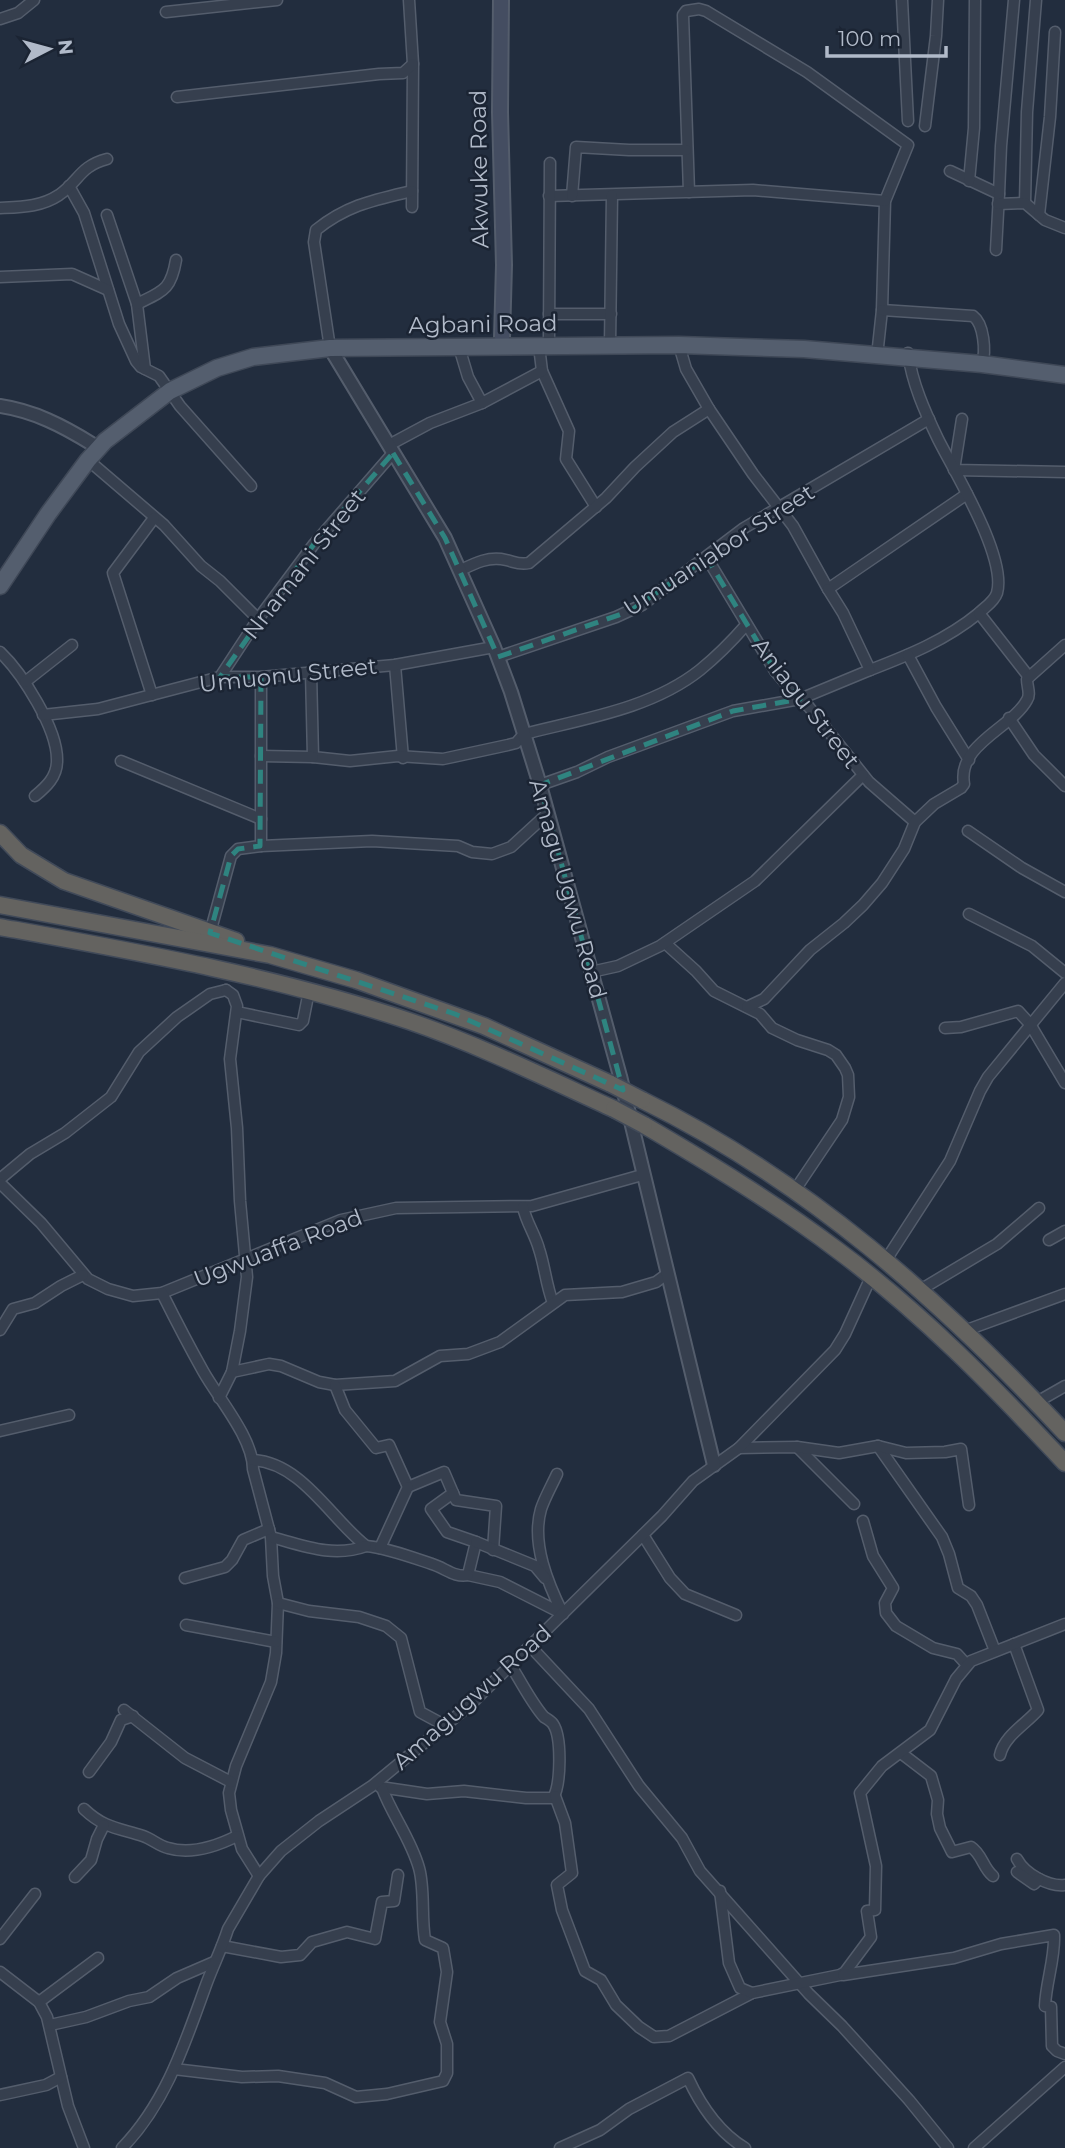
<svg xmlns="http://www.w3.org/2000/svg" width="1065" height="2148" font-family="Montserrat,sans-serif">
<rect width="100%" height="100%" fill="#222d3e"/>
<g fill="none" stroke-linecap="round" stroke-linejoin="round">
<g stroke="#545d6c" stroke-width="13">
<g id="minor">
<path d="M 409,0 L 413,64 L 412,207"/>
<path d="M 902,0 L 908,121"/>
<path d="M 166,12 L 277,0"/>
<path d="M 0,19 L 18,13 L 34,0"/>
<path d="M 177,97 L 379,74 L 403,73 L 413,64"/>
<path d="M 925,126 L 936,36 L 938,0"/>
<path d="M 950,171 L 999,194 L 996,250"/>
<path d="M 969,181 L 974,128 L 975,0"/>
<path d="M 69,186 L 84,213 L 119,324 L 136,361 L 141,367 L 159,376 L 180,406 L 251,486"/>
<path d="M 689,192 L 683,15 L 686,11 L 699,9 L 706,11 L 807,72 L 908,145 L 885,201 L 882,310 L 877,356"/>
<path d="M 999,194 L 1001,146 L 1014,0"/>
<path d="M 549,196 L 753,190 L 885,201"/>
<path d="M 572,196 L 576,147 L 629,150 L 686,150"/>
<path d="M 1025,203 L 1027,112 L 1036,0"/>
<path d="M 998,204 L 1025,203 L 1045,220 L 1065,228"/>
<path d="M 0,208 C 21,207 41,207 59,195 C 79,181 80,166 107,159"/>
<path d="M 107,215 L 137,304 L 145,369"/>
<path d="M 1039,215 L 1050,117 L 1055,32"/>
<path d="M 0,277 L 72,274 L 108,290"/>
<path d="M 137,304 C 163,291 171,290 176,260"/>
<path d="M 882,310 L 973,316 C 984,324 986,351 982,364"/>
<path d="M 549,314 L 611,314"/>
<path d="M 549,338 L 550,163"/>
<path d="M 610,345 L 612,195"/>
<path d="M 679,345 L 686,369 L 709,409 L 753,474 L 793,526 L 828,589 L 967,494"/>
<path d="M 539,346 L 542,371 L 569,431 L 566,459 L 596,507"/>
<path d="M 459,347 L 468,377 L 482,403"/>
<path d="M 330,348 L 314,242 L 316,230 C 347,205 374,200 412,191"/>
<path d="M 962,419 L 954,470 L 1065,472"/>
<path d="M 389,445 L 430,423 L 482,403 L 542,371"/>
<path d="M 88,460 L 164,525 L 201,566 L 220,581 L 258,619"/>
<path d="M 707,558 L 775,671 L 794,693 L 809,707 L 869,782 L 915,822"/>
<path d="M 461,570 C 475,563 489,556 506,560 C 515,562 519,565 529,563 L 606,498 L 635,467 L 673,432 L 709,409"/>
<path d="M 828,589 L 843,613 L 870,670 C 909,655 946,640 979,613 C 985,607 994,602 997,593 C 1007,557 955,473 938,439 C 925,412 912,383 908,353"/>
<path d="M 979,613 L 1029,677"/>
<path d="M 0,652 C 22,673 58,729 57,761 C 57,777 46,787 35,796"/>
<path d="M 908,655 L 936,707 L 969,760"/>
<path d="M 498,657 L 616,617 L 642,605 L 744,528 L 929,419"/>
<path d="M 395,665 L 403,758"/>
<path d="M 311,672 L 313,757 L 350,761 L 398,756 L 443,759 L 508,745 L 516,743 L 524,734 C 582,719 651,709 700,670 C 716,657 732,641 746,625"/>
<path d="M 220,677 L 258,619 L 314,544 L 393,453"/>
<path d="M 25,682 L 72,645"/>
<path d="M 152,695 L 113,573 L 154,518"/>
<path d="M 43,715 L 98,709 L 220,677 L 261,677 L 395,665 L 494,647"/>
<path d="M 1009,718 L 1034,755 L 1065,786"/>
<path d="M 261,756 L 313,757"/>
<path d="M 121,761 L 261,819"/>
<path d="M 540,785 L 577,772 L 608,757 L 733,711 L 800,699 L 870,670"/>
<path d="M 968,831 L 1022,868 L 1065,892"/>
<path d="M 261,846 L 372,841 L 458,846 L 472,852 L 492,854 L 511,847 L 547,814"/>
<path d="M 969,914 L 1032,946 L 1065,973"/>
<path d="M 210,933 L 231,856 L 238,849 L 261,846 L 261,677"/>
<path d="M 665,943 L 696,971 L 714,991 L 760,1014 L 772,1028 L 797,1040 L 828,1050 L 836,1055 L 845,1068 L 848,1075 L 849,1097 L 842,1120 L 795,1190"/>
<path d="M 591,972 L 618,966 L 660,946 L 755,881 L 863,775"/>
<path d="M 747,1007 L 764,999 L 810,950 L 844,923 L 863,905 L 882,883 L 904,849 L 915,822 L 934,804 L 961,788 L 964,784 C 957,744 1012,728 1027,700 C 1031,694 1027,687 1027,679 L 1065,645"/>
<path d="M 237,1012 L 299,1025 L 303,1021 L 309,991"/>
<path d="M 945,1028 L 961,1027 L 1018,1011 L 1030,1024 L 1065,1083"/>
<path d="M 0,1179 L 30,1154 L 65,1133 L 111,1097 L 139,1052 L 177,1017 L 210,994 L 226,990"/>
<path d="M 0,1183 L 41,1223 L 88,1279 L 108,1289 L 133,1296 L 162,1293 L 341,1220 L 396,1208 L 532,1206 L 642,1175"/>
<path d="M 523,1207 C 526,1222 535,1234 539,1249 C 545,1267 546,1285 553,1303"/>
<path d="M 1049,1240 L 1065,1231"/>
<path d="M 886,1260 L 950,1161 L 980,1091 L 988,1077 L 1065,983"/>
<path d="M 920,1290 L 997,1244 L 1039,1208"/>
<path d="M 162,1293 C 175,1319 189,1346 203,1371 C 218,1398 253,1438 253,1469 L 271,1537 L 273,1576 L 278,1603 L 276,1653 L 271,1682 L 236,1766 L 229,1793 L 231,1810 L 242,1849 L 259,1876"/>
<path d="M 0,1330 L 13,1309 L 35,1303 L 61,1286 L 83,1275"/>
<path d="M 964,1331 L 1065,1294"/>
<path d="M 232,1372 L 269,1364 L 281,1366 L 319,1382 L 335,1385 L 395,1381 L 440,1356 L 468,1354 L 500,1342 L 565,1295 L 622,1292 L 656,1282 L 667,1274"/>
<path d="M 335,1385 L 345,1410 L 376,1448 L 389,1445 L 408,1487 L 444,1472 L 453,1493 L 431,1509 L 447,1532 L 476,1542 L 468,1575 L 500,1582 L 563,1614 C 548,1584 531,1543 541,1509 C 545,1497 552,1485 557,1474"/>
<path d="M 219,1398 L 232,1372 L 240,1331 L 247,1277 L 240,1201 L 237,1128 L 230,1059 L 237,1006 L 233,995 L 226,990"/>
<path d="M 1037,1402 L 1065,1386"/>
<path d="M 0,1431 L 69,1415"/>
<path d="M 878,1446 L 942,1537 L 949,1554 L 958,1588 L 971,1596 L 977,1605 L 995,1651"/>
<path d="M 797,1447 L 854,1504"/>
<path d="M 739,1448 L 797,1447 L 839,1453 L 878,1446 L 906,1453 L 945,1452 L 961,1449 L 969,1505"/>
<path d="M 253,1460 C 302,1463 331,1519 366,1546 C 387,1548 411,1557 432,1564 C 445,1568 455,1578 468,1575"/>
<path d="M 453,1493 L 456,1500 L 496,1506 L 493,1550"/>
<path d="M 863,1521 L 873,1556 L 893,1588 L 885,1603 L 886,1613 L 896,1626 L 933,1648 L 957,1654 L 967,1665"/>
<path d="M 643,1535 L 670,1578 L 685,1594 L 736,1615"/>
<path d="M 271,1537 C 304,1546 334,1558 366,1546"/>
<path d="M 476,1542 L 535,1566 L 545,1578"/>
<path d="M 380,1548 L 408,1487"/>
<path d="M 185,1578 L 225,1567 L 232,1560 L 243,1540 L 269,1529"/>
<path d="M 278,1603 L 309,1611 L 359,1617 L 386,1626 L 401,1638 L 420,1712 L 446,1726"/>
<path d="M 186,1625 L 276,1642"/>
<path d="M 531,1647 L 589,1709 L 639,1786 L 682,1838 L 700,1871 L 809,1994 L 842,2026 L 909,2100 L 948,2148"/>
<path d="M 124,1710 L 185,1758 L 231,1782"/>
<path d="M 901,1753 L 931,1776 L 938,1800 L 937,1814 L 940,1828 L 952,1852 L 971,1847 C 982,1854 983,1868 993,1876"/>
<path d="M 1000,1755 C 1004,1736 1026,1724 1038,1710 L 1014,1644"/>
<path d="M 89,1772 L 111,1742 L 121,1720 L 133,1716"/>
<path d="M 380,1787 L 427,1794 L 464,1791 L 526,1798 L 553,1798 C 561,1785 562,1737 553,1724 C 551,1721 547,1719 544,1717 C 531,1702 522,1683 511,1666"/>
<path d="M 555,1796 L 565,1823 L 572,1873 L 557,1885 L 562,1910 L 585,1971 L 601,1980 L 616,2005 L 639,2027 L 654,2037 L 669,2036 L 752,1993 L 840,1975 L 845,1972 L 871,1937 L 867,1911 L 875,1910 L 876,1866 L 860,1793 L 882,1766 L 930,1730 L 956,1679 L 971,1661 L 1065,1624"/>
<path d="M 84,1809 C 104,1828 118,1828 143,1836 C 152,1839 159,1846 168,1848 C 191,1855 217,1846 237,1836"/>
<path d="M 1017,1859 C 1025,1874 1049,1887 1065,1885"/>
<path d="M 1017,1872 L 1034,1884 L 1039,1879"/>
<path d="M 75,1877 L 91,1860 L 97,1839 L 104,1825"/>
<path d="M 720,1891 L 729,1963 L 740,1988 L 752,1993"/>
<path d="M 0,1939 L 35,1894"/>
<path d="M 222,1946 L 281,1957 L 300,1955 L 312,1942 L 347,1932 L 375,1939 L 382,1902 L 394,1901 L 398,1875"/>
<path d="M 0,1972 L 39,2002 L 47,2017 L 68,2106 L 84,2148"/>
<path d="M 843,1975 L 954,1958 L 1001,1944 L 1054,1935 C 1055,1959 1046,1982 1045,2006 L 1051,2007 L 1052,2046 L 1057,2051 L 1065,2054"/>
<path d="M 39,2002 L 98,1958"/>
<path d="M 50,2025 L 86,2017 L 129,2001 L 149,1997 L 177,1978 L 214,1962"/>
<path d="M 174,2069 L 242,2077 L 278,2076 L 325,2083 L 356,2097 L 387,2094 L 443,2081 L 447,2073 L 447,2044 L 440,2022 L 447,1972 L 443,1948 L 425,1940 C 421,1917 425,1889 419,1868 C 411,1839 392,1815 382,1788"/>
<path d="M 0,2095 L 46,2085 L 61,2077"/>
<path d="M 122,2148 C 166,2103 185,2043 206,1985 C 213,1966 222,1948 228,1929 L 259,1876 L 281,1851 L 319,1821 L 372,1786 L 470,1705 L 662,1516 L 693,1481 L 739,1448 L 835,1350 L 845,1334 L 871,1277"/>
<path d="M 560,2148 L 600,2130 L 629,2109 L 688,2078 C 701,2106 718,2132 745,2148"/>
<path d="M 974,2148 L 1065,2067"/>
</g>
</g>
<g stroke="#545d6c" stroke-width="16">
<g id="tertiary">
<path d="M 330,348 L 445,538 L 494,647 L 511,692 L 540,785 L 620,1076 L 714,1465"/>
<path d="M 0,406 C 34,411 63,426 92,444"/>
</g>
</g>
<g stroke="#545d6c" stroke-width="18">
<path id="secondary" d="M 501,0 L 500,112 L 504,265 L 502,338"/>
</g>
<g stroke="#3f4857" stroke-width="19">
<path id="primary" d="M 0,586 L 48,514 L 88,460 L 105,441 L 170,391 L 217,368 L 253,357 L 330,348 L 679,345 L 804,349 L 982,364 L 1065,375"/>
</g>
<g stroke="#414a59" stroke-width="19">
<g id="trunk">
<path d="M 0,833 L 21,855 L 64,881 L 236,941"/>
<path d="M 0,905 L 270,955 L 356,980 L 484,1026 L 611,1084"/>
<path d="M 0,927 C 138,952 275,976 409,1021 C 479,1045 546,1078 614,1109"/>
<path d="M 642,1100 C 806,1180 942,1301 1065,1433"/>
<path d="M 644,1125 C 709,1163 775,1203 836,1249 C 920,1311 994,1387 1065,1463"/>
</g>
</g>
<use href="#minor" stroke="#363f4e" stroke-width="10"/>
<use href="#tertiary" stroke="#363f4e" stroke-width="12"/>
<use href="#secondary" stroke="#444d61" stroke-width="14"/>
<use href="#primary" stroke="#545e6e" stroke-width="16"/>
<use href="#trunk" stroke="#646360" stroke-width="16"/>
<g stroke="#414a59" stroke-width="19" stroke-linecap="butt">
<g id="trunk-bridge">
<path d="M 611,1084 L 642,1100"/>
<path d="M 614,1109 L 644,1125"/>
</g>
</g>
<use href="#trunk-bridge" stroke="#646360" stroke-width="16"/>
</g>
<path fill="none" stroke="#2f8480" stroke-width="5" stroke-dasharray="14 9" stroke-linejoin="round" d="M 393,453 L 445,538 L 498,657 L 630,611 L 707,558 L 775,671 L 800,699 L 733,711 L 540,785 L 623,1090 L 455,1014 L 210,933 L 231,856 L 238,849 L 260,846 L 261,677 L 220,677 L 314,544 Z"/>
<g text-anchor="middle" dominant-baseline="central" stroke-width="5" stroke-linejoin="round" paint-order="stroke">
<g font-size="23" fill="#b1bac9" stroke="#1b2433">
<text transform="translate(479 169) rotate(-91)">Akwuke Road</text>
<text transform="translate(483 324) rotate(-1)">Agbani Road</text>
<text transform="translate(719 550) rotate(-33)">Umuaniabor Street</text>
<text transform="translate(304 564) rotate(-52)">Nnamani Street</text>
<text transform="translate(288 675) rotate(-6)">Umuonu Street</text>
<text transform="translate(806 703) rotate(52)">Aniagu Street</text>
<text transform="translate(568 889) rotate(74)">Amagu Ugwu Road</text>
<text transform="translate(278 1248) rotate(-21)">Ugwuaffa Road</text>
<text transform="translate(472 1697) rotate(-42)">Amagugwu Road</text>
</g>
</g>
<g transform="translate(49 49) rotate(84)" stroke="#1b2433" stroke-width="5" paint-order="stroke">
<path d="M0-5L12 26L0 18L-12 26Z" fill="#b1bac9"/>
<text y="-10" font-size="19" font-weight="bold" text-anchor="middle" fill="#b1bac9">N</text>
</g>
<path d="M827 46v10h119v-10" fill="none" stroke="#b1bac9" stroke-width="3.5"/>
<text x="838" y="46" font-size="21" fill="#b1bac9" stroke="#1b2433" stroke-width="5" paint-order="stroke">100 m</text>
</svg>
